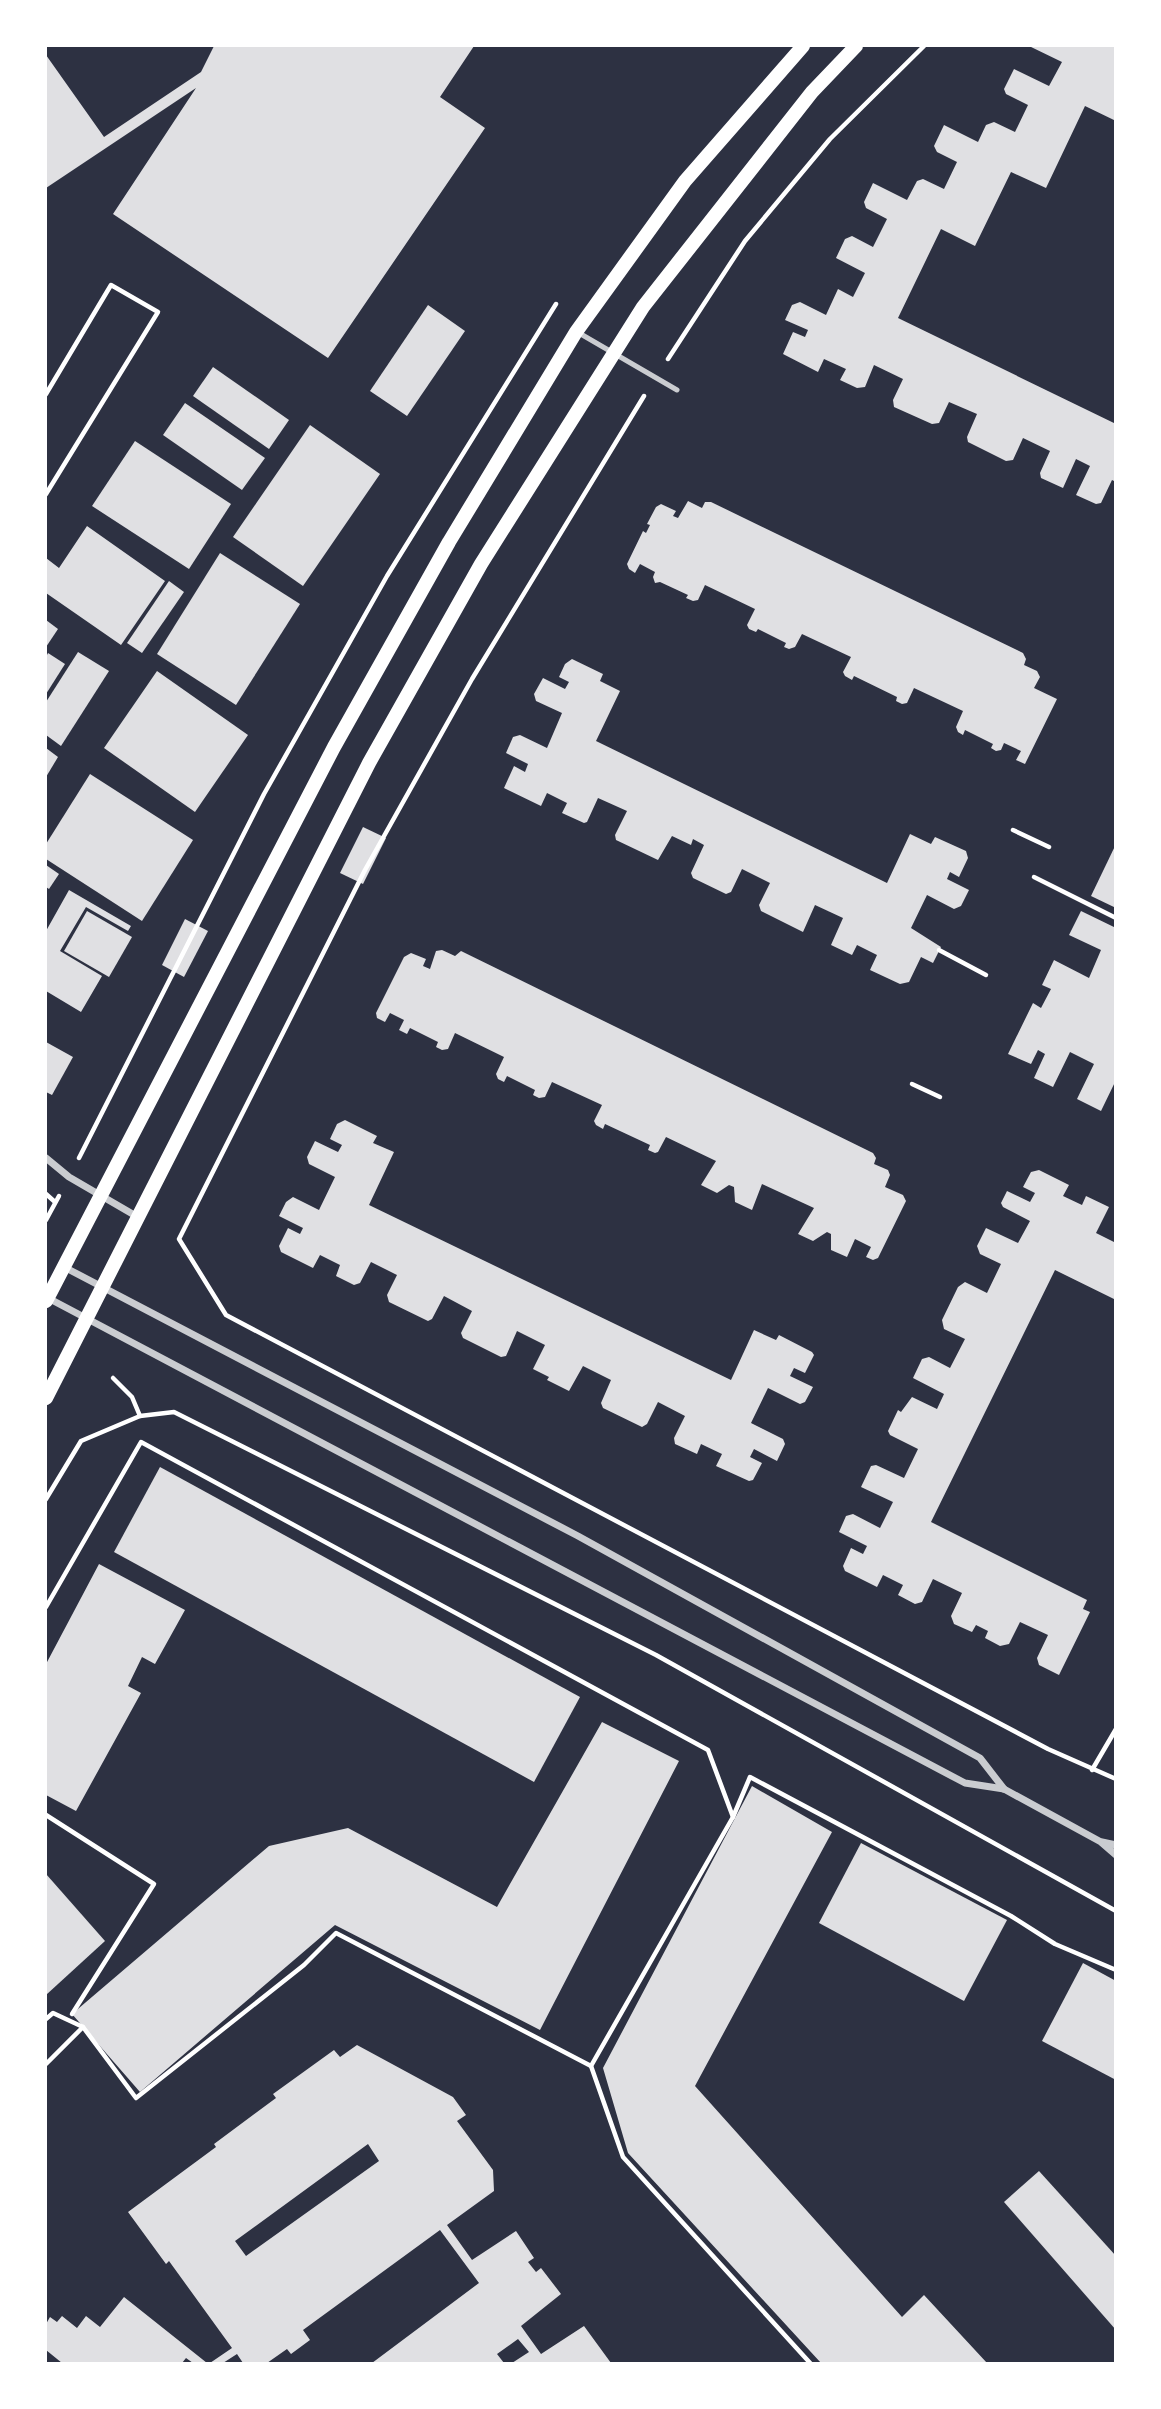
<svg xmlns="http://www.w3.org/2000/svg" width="1161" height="2409" font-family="'PT Serif',serif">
<rect width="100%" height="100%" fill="#2d3142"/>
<g fill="#e0e0e3" fill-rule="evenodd">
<path d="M 214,46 L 474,46 L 440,97 L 485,128 L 328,358 L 113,214 L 196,88 L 46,188 L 46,55 L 104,137 L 201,72 Z"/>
<path d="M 1029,46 L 1116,46 L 1116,121 L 1085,106 L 1046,188 L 1011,172 L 975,246 L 941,229 L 898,318 L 1116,424 L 1116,482 L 1112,480 L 1101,503 L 1096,504 L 1076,495 L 1090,466 L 1076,459 L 1063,488 L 1041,478 L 1040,473 L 1050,451 L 1023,438 L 1013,460 L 1006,461 L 968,442 L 967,437 L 977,414 L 949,402 L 939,423 L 932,424 L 894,407 L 893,400 L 903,379 L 874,365 L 865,387 L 857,388 L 840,380 L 846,369 L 824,359 L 818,372 L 783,354 L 793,332 L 805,337 L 808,330 L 785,320 L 792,305 L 800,302 L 826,315 L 838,289 L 853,297 L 865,273 L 836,258 L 845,239 L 852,236 L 873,247 L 887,219 L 866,208 L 864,202 L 873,183 L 907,200 L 917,181 L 923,179 L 944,189 L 957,162 L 937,152 L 934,146 L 944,125 L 978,142 L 986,125 L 994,122 L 1015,132 L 1028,105 L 1006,94 L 1004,89 L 1014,69 L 1049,86 L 1062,62 Z"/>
<path d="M 428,305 L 465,331 L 407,416 L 370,391 Z"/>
<path d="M 213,367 L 289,420 L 269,449 L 193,396 Z"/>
<path d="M 185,403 L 265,458 L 242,490 L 163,435 Z"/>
<path d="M 310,425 L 380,474 L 303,586 L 233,537 Z"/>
<path d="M 135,441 L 231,504 L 189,569 L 92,506 Z"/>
<path d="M 688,501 L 702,508 L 705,502 L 711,502 L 1023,653 L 1026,659 L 1024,665 L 1037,671 L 1040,677 L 1034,688 L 1057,699 L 1025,764 L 1016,760 L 1021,751 L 1004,743 L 1001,750 L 996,751 L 991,748 L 993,744 L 965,730 L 963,735 L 958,732 L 956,727 L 963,711 L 914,688 L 907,703 L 902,704 L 896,701 L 897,697 L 854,676 L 852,680 L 845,676 L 843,672 L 851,657 L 802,634 L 795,647 L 789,649 L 784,647 L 786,643 L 758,629 L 756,632 L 749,629 L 747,625 L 755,609 L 705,585 L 698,600 L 693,601 L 686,598 L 688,595 L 660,582 L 655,583 L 653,577 L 655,572 L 640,564 L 635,573 L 629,569 L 627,564 L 643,531 L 646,533 L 650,525 L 647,524 L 656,507 L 661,504 L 676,511 L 673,516 L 678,518 Z"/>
<path d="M 87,526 L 165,581 L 121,645 L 46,593 L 46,558 L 59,568 Z"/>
<path d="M 220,553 L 300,604 L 236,705 L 157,654 Z"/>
<path d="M 169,581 L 184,592 L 142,653 L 127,643 Z"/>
<path d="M 46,620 L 58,629 L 46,647 Z"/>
<path d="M 78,652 L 109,671 L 61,746 L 46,735 L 46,702 Z"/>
<path d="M 48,653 L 65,664 L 46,694 L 46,657 Z"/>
<path d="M 572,659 L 603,674 L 600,681 L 620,691 L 596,741 L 887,883 L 910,834 L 931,844 L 935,837 L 966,851 L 968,858 L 959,877 L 950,872 L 947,879 L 969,890 L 961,906 L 954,909 L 927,895 L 911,928 L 941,947 L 933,963 L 921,957 L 909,982 L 900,984 L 870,970 L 877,955 L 857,945 L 852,955 L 831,945 L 843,918 L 815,905 L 803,932 L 761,911 L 759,905 L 770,883 L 742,869 L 731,892 L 726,894 L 693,878 L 691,873 L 704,845 L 693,839 L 691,845 L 672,836 L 658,860 L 616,840 L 615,835 L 627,811 L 598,798 L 587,822 L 584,823 L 562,813 L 567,803 L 547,793 L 541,806 L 504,788 L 514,766 L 525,772 L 528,764 L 506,753 L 513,737 L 520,735 L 547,748 L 562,713 L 536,701 L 534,694 L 543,678 L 565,689 L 569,682 L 559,677 L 565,664 Z"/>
<path d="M 157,671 L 248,735 L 195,812 L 104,748 Z"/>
<path d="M 46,748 L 58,757 L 46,777 Z"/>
<path d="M 90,774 L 193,840 L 142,921 L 46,859 L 46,844 Z"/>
<path d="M 363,827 L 386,838 L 363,884 L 340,873 Z"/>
<path d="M 1116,844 L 1116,908 L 1091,896 Z"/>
<path d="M 46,865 L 59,874 L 49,889 L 46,887 Z"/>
<path d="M 69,890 L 131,926 L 128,931 L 86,907 L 60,951 L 102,976 L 81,1012 L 46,991 L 46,931 Z"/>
<path d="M 87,911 L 132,937 L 109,977 L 64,951 Z"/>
<path d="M 1081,911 L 1116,928 L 1116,1080 L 1101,1111 L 1077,1099 L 1094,1064 L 1070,1052 L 1053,1087 L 1034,1078 L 1045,1054 L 1038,1050 L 1031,1064 L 1008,1054 L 1033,1003 L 1041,1008 L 1051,989 L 1042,985 L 1054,960 L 1089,978 L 1101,950 L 1069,935 Z"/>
<path d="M 185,919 L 208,931 L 184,977 L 162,965 Z"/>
<path d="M 442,950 L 455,956 L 461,951 L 873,1153 L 876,1158 L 874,1164 L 888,1170 L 890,1175 L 885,1187 L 903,1195 L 906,1201 L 878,1258 L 873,1260 L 866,1257 L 871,1247 L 855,1239 L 847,1257 L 831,1250 L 831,1234 L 827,1232 L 813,1241 L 798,1234 L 814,1208 L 762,1184 L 752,1210 L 735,1202 L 734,1187 L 729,1185 L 717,1193 L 701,1185 L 716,1161 L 666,1137 L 658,1152 L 655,1153 L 648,1150 L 650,1145 L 605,1124 L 603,1129 L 596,1125 L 594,1121 L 602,1105 L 552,1082 L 545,1097 L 539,1098 L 533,1095 L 535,1090 L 507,1076 L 504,1082 L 498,1079 L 496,1074 L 504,1057 L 455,1033 L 448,1049 L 442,1050 L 436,1047 L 438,1042 L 410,1028 L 407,1034 L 399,1030 L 404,1020 L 390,1013 L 385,1022 L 377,1018 L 376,1013 L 404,957 L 411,953 L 426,959 L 423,966 L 430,969 L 436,951 Z"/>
<path d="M 46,1042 L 73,1057 L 52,1095 L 46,1092 Z"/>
<path d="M 345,1120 L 377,1136 L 373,1143 L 394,1152 L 369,1205 L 731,1380 L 754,1330 L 776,1340 L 779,1335 L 812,1352 L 814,1355 L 805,1373 L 794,1368 L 790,1376 L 813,1387 L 805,1402 L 800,1404 L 768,1388 L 751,1423 L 783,1439 L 785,1444 L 777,1461 L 754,1449 L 750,1457 L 762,1463 L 753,1480 L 749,1481 L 716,1466 L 722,1454 L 701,1444 L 697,1454 L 675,1444 L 674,1438 L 685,1416 L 658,1402 L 647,1424 L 642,1427 L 603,1408 L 601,1403 L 611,1380 L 583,1366 L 569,1391 L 547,1380 L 549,1377 L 533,1369 L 545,1345 L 517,1331 L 506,1356 L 501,1357 L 463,1338 L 461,1333 L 472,1311 L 444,1296 L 432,1319 L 428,1321 L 389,1302 L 387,1295 L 397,1275 L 371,1262 L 360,1283 L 354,1285 L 336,1276 L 340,1265 L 320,1255 L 313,1268 L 281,1252 L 279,1246 L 288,1228 L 300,1234 L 303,1228 L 279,1216 L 286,1202 L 293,1197 L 319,1210 L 335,1177 L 309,1164 L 307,1157 L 315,1141 L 338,1152 L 342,1145 L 330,1139 L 337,1124 Z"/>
<path d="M 1039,1170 L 1069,1185 L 1063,1196 L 1082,1205 L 1086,1196 L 1109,1207 L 1096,1233 L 1116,1243 L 1116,1300 L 1055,1270 L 931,1522 L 1087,1600 L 1083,1609 L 1090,1612 L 1059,1675 L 1039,1665 L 1037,1658 L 1048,1635 L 1020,1622 L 1009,1644 L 1000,1646 L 985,1638 L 988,1631 L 976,1625 L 972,1632 L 954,1624 L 951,1616 L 962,1593 L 933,1579 L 922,1602 L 915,1604 L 898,1595 L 903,1585 L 883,1575 L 877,1587 L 845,1571 L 843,1566 L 851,1548 L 863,1554 L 867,1546 L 839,1532 L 846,1516 L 853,1514 L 880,1528 L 893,1502 L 861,1487 L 871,1466 L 876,1465 L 904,1478 L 918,1449 L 890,1435 L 888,1431 L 898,1410 L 901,1412 L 912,1397 L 937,1409 L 944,1394 L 913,1378 L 922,1359 L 929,1357 L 950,1368 L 965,1339 L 944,1329 L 942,1320 L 958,1287 L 965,1282 L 987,1293 L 1001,1264 L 980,1254 L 977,1246 L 986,1228 L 1018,1243 L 1030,1221 L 1003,1207 L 1001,1203 L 1007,1191 L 1030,1202 L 1035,1193 L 1023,1187 L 1031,1172 Z"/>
<path d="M 160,1467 L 580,1697 L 534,1782 L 114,1552 Z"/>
<path d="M 99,1564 L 185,1610 L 155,1664 L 142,1657 L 128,1686 L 141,1693 L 76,1811 L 46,1795 L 46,1664 Z"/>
<path d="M 602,1722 L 679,1761 L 540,2030 L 335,1925 L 140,2092 L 72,2014 L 269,1846 L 348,1828 L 497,1907 Z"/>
<path d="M 752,1786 L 832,1832 L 695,2086 L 902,2317 L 924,2295 L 987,2363 L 821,2363 L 628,2153 L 603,2068 Z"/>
<path d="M 861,1843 L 1007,1920 L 964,2001 L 819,1923 Z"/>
<path d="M 46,1874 L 105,1941 L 46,1995 Z"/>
<path d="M 1083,1963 L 1116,1981 L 1116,2080 L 1042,2041 Z"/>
<path d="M 357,2045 L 453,2097 L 466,2115 L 457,2121 L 493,2170 L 494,2191 L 447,2225 L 472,2260 L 516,2231 L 534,2258 L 528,2262 L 536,2272 L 541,2268 L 561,2294 L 521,2326 L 541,2354 L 584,2326 L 611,2363 L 512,2363 L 529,2352 L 518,2339 L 497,2354 L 504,2363 L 372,2363 L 479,2283 L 440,2230 L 303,2330 L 310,2340 L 291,2354 L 287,2349 L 267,2363 L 243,2363 L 237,2354 L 223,2363 L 210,2363 L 232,2348 L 169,2261 L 166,2264 L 128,2212 L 216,2147 L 214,2144 L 276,2098 L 273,2094 L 334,2050 L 340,2057 ZM 368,2144 L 379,2161 L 246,2256 L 235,2241 Z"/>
<path d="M 1039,2171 L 1116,2256 L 1116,2330 L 1004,2202 Z"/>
<path d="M 124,2297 L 207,2363 L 193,2363 L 186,2358 L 182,2363 L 62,2363 L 46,2350 L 46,2324 L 50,2317 L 57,2322 L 62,2316 L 77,2328 L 86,2316 L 100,2327 Z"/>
</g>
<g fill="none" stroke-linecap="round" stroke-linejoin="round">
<g stroke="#fff" stroke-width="4.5">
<path d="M 668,359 L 745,241 L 830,139 L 924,46"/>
<path d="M 46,394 L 111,285 L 158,312 L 46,494"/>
<path d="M 644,396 L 472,679 L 365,870 L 179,1239 L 226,1315 L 1048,1749 L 1116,1779"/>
<path d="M 1013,830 L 1049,847"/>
<path d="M 1034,877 L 1116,918"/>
<path d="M 939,950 L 986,975"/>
<path d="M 912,1084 L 940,1097"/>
<path d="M 79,1158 L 264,794 L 387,576 L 556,304"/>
<path d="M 46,1194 L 55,1202"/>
<path d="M 46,1220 L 59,1196"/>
<path d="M 113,1378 L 132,1397 L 140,1416"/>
<path d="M 46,1499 L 81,1441 L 140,1416 L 174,1412 L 656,1655 L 1116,1911"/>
<path d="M 46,1607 L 141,1442 L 708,1750 L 733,1817 L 591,2066"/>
<path d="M 1092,1770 L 1116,1729"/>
<path d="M 46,1815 L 154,1884 L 72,2014"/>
<path d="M 733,1817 L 750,1777 L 1011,1916 L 1055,1944 L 1116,1970"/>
<path d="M 46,2019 L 53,2013 L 83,2027 L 136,2098 L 304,1965 L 336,1933 L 591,2066 L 623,2157 L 811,2364"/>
<path d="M 46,2064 L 83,2027"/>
</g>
<path stroke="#caccd0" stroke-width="5" d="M 579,333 L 677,390"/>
<g stroke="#caccd0" stroke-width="7">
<path d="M 46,1158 L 69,1177 L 136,1216"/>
<path d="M 64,1267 L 578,1536 L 980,1758 L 1004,1789"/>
<path d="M 48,1298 L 965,1783 L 1004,1789 L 1101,1842 L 1116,1855"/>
<path d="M 1102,1842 L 1116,1845"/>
</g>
<g stroke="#fff" stroke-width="14">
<path d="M 46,1301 L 334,747 L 449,542 L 576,332 L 685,181 L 803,46"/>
<path d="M 46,1398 L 369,763 L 481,564 L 643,307 L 812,92 L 856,46"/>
</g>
</g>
<rect width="1161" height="2409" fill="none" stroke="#ffffff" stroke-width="94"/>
</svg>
